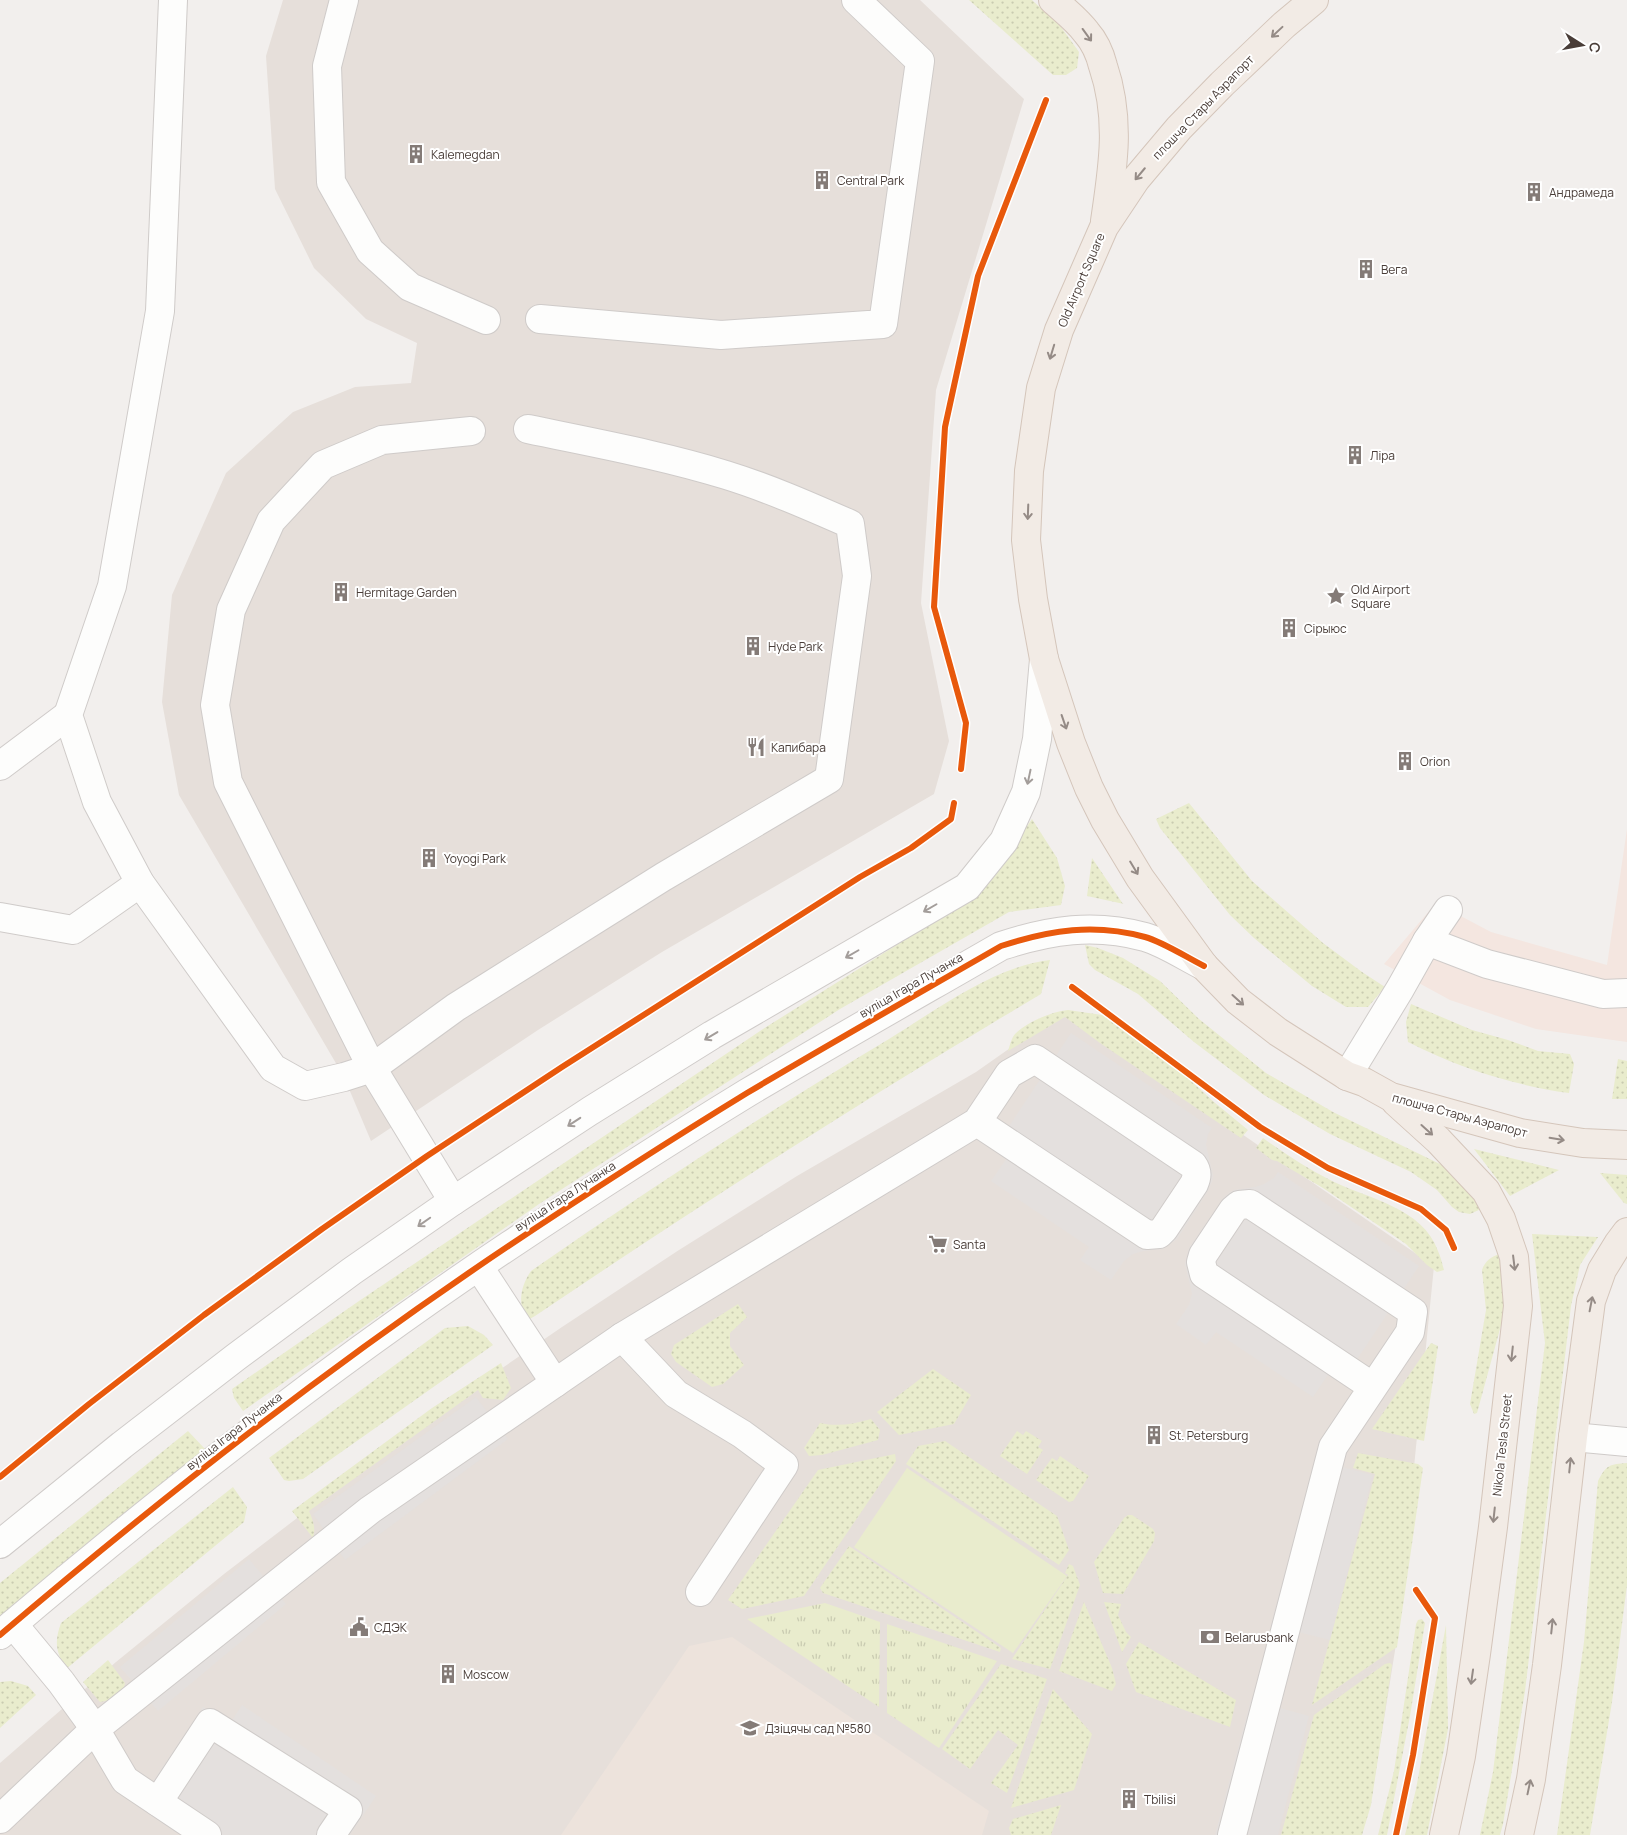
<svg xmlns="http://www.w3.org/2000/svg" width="1627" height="1835" font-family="Manrope,sans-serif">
<defs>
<pattern id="grass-dots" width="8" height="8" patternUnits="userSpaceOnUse" patternTransform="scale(1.25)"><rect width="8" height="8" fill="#e9eccd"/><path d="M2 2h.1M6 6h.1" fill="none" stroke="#c9cbb1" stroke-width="1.8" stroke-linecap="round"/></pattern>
<pattern id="park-tufts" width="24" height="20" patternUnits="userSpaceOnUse" patternTransform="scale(1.25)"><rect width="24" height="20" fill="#e9eccd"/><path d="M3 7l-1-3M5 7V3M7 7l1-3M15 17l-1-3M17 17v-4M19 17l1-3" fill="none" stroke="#c9cbb1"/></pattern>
</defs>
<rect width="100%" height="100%" fill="#f2efed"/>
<g fill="#e6dfda">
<path d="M 283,0 L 920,0 L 1024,99 L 936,390 L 921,603 L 949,741 L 934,794 L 662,952 L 538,1030 L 371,1141 L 344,1077 L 179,795 L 162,702 L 172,595 L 226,473 L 293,412 L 355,387 L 411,383 L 417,343 L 366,319 L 314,268 L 275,189 L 266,56 Z"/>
<path d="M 1063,1011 L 1434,1266 L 1397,1638 L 1374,1782 L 1359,1835 L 0,1835 L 0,1763 L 116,1662 L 224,1574 L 335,1489 L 447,1406 L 562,1327 L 679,1250 L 797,1176 L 976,1072 Z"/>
</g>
<path fill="#f4e6e0" d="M 1627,829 L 1627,1042 L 1536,1029 L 1450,1000 L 1384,964 L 1436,903 L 1491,932 L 1607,965 Z"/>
<path fill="#ede3dc" d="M 732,1637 L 989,1811 L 982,1835 L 561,1835 L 689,1646 Z"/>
<g fill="url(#grass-dots)">
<path d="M 969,0 L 1032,0 L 1061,27 L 1079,52 L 1077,68 L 1066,75 L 1053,75 Z"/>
<path d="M 1189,803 L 1252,881 L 1323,943 L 1362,972 L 1385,987 L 1368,1007 L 1346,1007 L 1312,986 L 1254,938 L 1230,915 L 1160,828 L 1156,819 Z"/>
<path d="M 1032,819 L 1057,858 L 1065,886 L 1061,905 L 1009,912 L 840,1009 L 539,1204 L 243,1411 L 234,1398 L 232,1389 L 359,1301 L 763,1029 L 930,924 L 988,883 Z"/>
<path d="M 1092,858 L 1123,904 L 1124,904 L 1087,896 Z"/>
<path d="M 1085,945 L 1098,948 L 1123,958 L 1160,981 L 1199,1019 L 1266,1073 L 1333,1112 L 1442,1165 L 1469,1193 L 1481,1209 L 1470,1214 L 1459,1212 L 1452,1207 L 1437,1190 L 1411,1172 L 1330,1134 L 1264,1095 L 1194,1042 L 1138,994 L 1095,970 L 1089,964 Z"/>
<path d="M 1050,960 L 1041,994 C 869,1096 701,1204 535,1316 L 526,1321 C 518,1303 520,1287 531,1271 C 648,1190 767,1112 889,1039 C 936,1010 995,966 1050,960 Z"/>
<path d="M 1411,1004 L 1472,1030 L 1508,1040 L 1538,1051 L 1570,1054 L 1574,1064 L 1569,1093 C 1512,1085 1459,1068 1408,1042 L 1406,1022 Z"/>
<path d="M 1068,1010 L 1116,1017 L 1135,1030 L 1214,1102 L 1248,1130 L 1241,1138 L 1100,1043 L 1065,1017 L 1008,1051 C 1010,1045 1012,1036 1016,1033 C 1029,1021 1051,1012 1068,1010 Z"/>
<path d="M 1618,1059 L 1627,1061 L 1627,1099 L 1612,1099 Z"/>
<path d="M 1263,1138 C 1285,1154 1308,1169 1332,1181 C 1369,1199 1423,1208 1438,1251 C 1441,1257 1442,1264 1444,1270 L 1437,1272 L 1427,1265 L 1406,1244 L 1323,1188 L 1277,1161 L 1272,1160 L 1256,1148 Z"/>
<path d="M 1474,1149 L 1559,1170 L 1510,1196 Z"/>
<path d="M 1600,1173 L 1627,1175 L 1627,1204 L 1624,1203 Z"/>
<path d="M 1532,1234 L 1598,1237 L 1580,1265 L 1571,1306 L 1525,1691 L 1503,1824 L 1500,1835 L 1480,1835 L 1493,1772 L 1545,1343 Z"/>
<path d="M 1499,1254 L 1506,1307 L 1477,1413 L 1474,1414 L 1470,1404 L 1486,1310 L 1482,1270 C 1485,1261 1491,1257 1499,1254 Z"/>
<path d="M 738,1304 L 747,1317 L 730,1333 L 730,1346 L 744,1365 L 723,1384 L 712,1387 L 676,1362 L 671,1354 L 674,1345 Z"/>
<path d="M 468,1326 L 484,1335 L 493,1345 L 303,1479 L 289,1481 L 284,1480 L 269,1458 L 445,1328 Z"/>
<path d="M 1431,1343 L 1438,1346 L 1424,1441 L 1372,1429 Z"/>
<path d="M 501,1363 L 511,1388 L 503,1400 L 483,1398 L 478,1390 L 309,1511 C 313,1521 316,1527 313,1538 L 292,1511 L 432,1408 Z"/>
<path d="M 933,1369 L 971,1395 L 954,1424 L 899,1435 L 877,1412 Z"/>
<path d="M 871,1419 L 880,1430 L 878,1440 L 822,1455 L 809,1456 L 804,1448 L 820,1423 C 838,1427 854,1424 871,1419 Z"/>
<path d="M 188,1431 L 205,1449 L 0,1616 L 0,1583 Z"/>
<path d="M 1017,1431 L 1023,1435 L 1026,1431 L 1042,1441 L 1038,1447 L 1043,1450 L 1027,1474 L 1000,1456 Z"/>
<path d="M 945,1441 L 1057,1516 L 1069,1550 L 1059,1565 L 906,1464 L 918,1446 Z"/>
<path d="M 1358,1453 L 1418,1464 L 1423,1468 L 1397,1647 L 1312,1705 L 1375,1474 L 1353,1468 Z"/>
<path d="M 895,1454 L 896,1461 L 804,1596 L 742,1609 L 728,1600 L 818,1470 Z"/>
<path d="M 1060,1456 L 1089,1476 L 1073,1501 L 1069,1502 L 1036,1480 L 1052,1458 L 1057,1461 Z"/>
<path d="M 1627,1463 L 1627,1585 L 1612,1702 L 1590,1835 L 1557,1835 L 1584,1642 L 1598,1481 C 1606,1465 1610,1464 1627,1463 Z"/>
<path d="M 233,1487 L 247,1507 L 244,1522 L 66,1669 C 56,1652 54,1642 61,1623 Z"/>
<path d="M 1128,1515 L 1132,1515 L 1153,1529 L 1155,1533 L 1154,1541 L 1123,1594 L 1103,1593 L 1094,1562 L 1124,1518 Z"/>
<path d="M 849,1546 L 1001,1648 L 1000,1652 L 823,1593 L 820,1588 Z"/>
<path d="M 1069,1564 L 1073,1566 L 1080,1585 L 1050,1669 L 1012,1659 L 1068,1575 L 1065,1573 Z"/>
<path d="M 1084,1602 L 1112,1668 L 1116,1684 L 1112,1691 L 1059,1671 Z"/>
<path d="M 1104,1602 L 1121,1604 L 1118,1615 L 1126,1632 L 1131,1637 L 1122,1652 Z"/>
<path d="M 1422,1619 L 1425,1623 L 1410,1716 L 1387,1835 L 1378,1835 L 1394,1771 L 1416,1624 L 1418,1620 Z"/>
<path d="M 1446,1625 L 1448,1729 L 1427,1835 L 1405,1835 L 1416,1789 Z"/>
<path d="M 1139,1642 L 1236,1700 L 1230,1727 L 1136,1692 L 1126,1664 Z"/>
<path d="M 108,1660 L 125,1683 L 122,1694 L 111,1700 L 100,1702 L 83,1682 Z"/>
<path d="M 1390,1663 L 1392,1665 L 1371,1805 L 1362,1835 L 1281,1835 L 1314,1715 L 1385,1664 Z"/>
<path d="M 1001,1664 L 1047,1679 L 1007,1793 L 991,1783 L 1018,1745 L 998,1730 L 970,1769 L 942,1749 Z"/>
<path d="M 11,1681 L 28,1686 L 36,1695 L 0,1728 L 0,1682 Z"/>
<path d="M 1053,1689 L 1092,1734 L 1074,1790 L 1011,1808 Z"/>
<path d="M 1061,1805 L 1051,1835 L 1011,1835 L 1009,1828 L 1013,1819 Z"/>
</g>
<g fill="url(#park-tufts)">
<path d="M 825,1603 L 880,1622 L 879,1707 L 747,1619 Z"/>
<path d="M 887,1624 L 997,1661 L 939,1748 L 887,1713 Z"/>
</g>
<path fill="#e9eccd" d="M 907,1468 L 1067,1576 L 1013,1653 L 854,1547 Z"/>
<g fill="#e4e0de">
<path d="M 1071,1033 L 1212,1128 L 1208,1134 L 1206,1145 L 1213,1175 L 1212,1181 L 1208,1191 L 1177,1239 L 1163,1249 L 1143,1251 L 1133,1254 L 1124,1261 L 1111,1280 L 1080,1260 L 1089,1247 L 991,1181 L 1007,1158 L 994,1149 Z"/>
<path d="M 1278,1172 L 1419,1266 L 1342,1382 L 1329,1373 L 1313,1397 L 1216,1332 L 1206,1345 L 1176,1324 L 1189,1305 L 1192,1294 L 1185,1264 L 1189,1248 L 1222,1200 L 1229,1193 L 1234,1190 L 1255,1187 L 1264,1184 L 1274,1178 Z"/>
<path d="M 476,1397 L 508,1439 L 345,1560 L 313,1514 Z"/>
<path d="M 1315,1460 L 1373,1475 L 1330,1640 L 1271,1625 Z"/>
<path d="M 249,1559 L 286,1604 L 158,1711 L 120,1667 Z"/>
<path d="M 1251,1700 L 1309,1716 L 1278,1835 L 1215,1835 Z"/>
<path d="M 242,1705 L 376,1796 L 350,1835 L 181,1835 L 137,1805 L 203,1707 L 229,1725 Z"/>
</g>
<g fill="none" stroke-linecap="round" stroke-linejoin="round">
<g stroke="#cfcbc9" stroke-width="30">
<g id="minor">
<path d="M 173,0 L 160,311 L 112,586 L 68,715 L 97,802 L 140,883 L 273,1068 L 305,1086 L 344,1077 L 372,1068 L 456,1007 L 663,877 L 829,779 L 857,576 L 850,524 C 809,506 768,488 726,475 C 661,455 594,443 528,429"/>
<path d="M 344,0 L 327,66 L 331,182 L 370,251 L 410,287 L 486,320"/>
<path d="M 540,319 L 721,335 L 883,324 L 920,61 L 856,0"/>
<path d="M 0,766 L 68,715"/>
<path d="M 0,917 L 73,930 L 140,883"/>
<path d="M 1427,941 L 1448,910"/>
<path d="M 1347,1076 L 1400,989 L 1427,941 L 1487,964 L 1603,994 L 1627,993"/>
<path d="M 453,1201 L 372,1068 L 228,782 L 215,705 L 231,610 L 271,521 L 323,465 L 382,440 L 471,431"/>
<path d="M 479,1267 L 555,1383"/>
<path d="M 622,1337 L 676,1394 L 742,1434 L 784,1465 L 700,1592"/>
<path d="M 1573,1437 L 1627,1442"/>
<path d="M 0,1544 L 122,1445 L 236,1357 L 352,1271 L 453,1201 L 590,1111 L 712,1035 L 967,887 L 1004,841 L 1026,792 L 1037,739 L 1044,659"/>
<path d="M 13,1624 L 61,1682 L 95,1729 L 125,1780 L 207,1835"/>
<path d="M 0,1635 C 163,1496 332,1364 510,1245 C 588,1193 667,1142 747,1093 C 831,1043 916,995 1001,946 C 1050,930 1094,923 1145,937 C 1163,942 1186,957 1204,966"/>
<path d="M 158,1802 L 210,1723 L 348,1810 L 331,1835"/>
<path d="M 0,1819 L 95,1729 L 370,1510 L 622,1337 L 977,1122 L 1009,1074 L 1035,1059 L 1193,1165 C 1198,1172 1197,1177 1194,1184 L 1164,1229 L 1159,1234 L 1147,1235 L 977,1122"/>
<path d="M 1232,1835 L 1333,1447 L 1410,1332 L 1413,1312 L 1250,1204 L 1239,1205 L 1233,1210 L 1203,1255 L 1201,1262 L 1204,1274 L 1373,1387"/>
</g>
</g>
<g stroke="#d4c5ba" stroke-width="30">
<g id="major">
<path d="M 1053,0 C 1064,10 1077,20 1086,32 C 1094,41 1100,54 1103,66 C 1121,119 1113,167 1105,221"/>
<path d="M 1314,0 L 1284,25 L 1222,84 L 1179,128 L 1136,179 L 1104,227 L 1059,330 L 1041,388 L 1029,471 L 1026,540 L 1033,599 L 1044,659 L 1071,743 L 1089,788 L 1105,820 L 1140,878 L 1204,966 L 1238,1001 L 1278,1032 L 1347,1076 L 1364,1082 L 1391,1097 L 1520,1133 L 1583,1143 L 1627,1145"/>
<path d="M 1396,1102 L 1438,1140 L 1486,1191 L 1501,1219 L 1514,1257 L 1518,1306 L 1493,1527 L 1476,1654 L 1461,1756 L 1444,1835"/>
<path d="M 1519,1835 L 1531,1779 L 1547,1665 L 1573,1437 L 1591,1301 L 1602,1270 L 1618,1244 L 1627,1232"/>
</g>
</g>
<use href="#minor" stroke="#fdfdfc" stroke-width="28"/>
<use href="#major" stroke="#f2ebe5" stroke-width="28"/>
<g stroke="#fff" stroke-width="9">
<g id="cycleway">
<path d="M 961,769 L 966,723 L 934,607 L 945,427 L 978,276 L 1046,100"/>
<path d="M 1072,987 L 1260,1127 L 1328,1168 L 1421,1209 L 1446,1230 L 1454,1248"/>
<path d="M 0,1477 L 89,1404 L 204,1315 L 322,1229 L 427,1156 L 562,1067 L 860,877 L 911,848 L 951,819 L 954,803"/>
<path d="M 0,1635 C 163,1496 332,1364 510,1245 C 588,1193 667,1142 747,1093 C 831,1043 916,995 1001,946 C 1050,930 1094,923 1145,937 C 1163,942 1186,957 1204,966"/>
<path d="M 1396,1835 L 1413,1755 L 1435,1618 L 1416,1590"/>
</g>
</g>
<use href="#cycleway" stroke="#e8590c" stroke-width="6"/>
</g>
<defs><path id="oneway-shaft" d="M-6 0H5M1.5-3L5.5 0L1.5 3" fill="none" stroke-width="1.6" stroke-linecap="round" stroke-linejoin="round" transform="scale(1.25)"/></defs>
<g stroke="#958b86">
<use href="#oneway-shaft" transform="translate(1277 32) rotate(137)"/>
<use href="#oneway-shaft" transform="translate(1087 35) rotate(54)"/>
<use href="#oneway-shaft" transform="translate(1140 174) rotate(130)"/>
<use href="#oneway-shaft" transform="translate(1052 352) rotate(107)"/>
<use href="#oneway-shaft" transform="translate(1028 512) rotate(92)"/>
<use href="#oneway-shaft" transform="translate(1064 722) rotate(71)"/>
<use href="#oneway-shaft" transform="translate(1134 868) rotate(59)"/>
<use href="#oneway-shaft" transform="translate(1238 1000) rotate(42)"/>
<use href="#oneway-shaft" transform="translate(1427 1130) rotate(42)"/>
<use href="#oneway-shaft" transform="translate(1557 1139) rotate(9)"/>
<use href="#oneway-shaft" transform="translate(1514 1263) rotate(83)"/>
<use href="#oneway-shaft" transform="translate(1591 1304) rotate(-79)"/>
<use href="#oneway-shaft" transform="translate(1512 1354) rotate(96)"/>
<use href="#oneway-shaft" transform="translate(1570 1465) rotate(-84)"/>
<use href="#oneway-shaft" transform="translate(1494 1515) rotate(96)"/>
<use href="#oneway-shaft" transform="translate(1552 1626) rotate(-84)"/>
<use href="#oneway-shaft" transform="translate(1472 1677) rotate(98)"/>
<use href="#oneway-shaft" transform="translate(1529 1787) rotate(-78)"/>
</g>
<g stroke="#a39d9a">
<use href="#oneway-shaft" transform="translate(1029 777) rotate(102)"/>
<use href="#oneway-shaft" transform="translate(930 908) rotate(150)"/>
<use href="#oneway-shaft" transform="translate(852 954) rotate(150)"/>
<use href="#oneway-shaft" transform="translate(711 1036) rotate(149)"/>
<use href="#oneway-shaft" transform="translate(574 1122) rotate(147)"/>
<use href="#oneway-shaft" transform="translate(424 1222) rotate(145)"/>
</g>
<defs>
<g id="building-bare" transform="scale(1.5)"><path d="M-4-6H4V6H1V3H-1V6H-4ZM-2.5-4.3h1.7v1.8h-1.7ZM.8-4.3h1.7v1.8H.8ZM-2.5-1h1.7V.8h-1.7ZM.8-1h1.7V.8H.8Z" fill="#847b77" stroke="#fff" stroke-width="2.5" paint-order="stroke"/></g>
<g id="sight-bare" transform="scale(1.5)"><path d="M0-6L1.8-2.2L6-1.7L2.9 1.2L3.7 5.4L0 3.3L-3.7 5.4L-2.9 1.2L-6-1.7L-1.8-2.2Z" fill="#847b77" stroke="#fff" stroke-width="2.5" paint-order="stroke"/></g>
<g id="restaurant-bare" transform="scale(1.5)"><path d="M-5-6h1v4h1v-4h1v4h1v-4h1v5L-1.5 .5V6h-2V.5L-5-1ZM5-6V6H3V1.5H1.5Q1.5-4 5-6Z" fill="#847b77" stroke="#fff" stroke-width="2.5" paint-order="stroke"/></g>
<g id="supermarket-bare" transform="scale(1.5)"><path d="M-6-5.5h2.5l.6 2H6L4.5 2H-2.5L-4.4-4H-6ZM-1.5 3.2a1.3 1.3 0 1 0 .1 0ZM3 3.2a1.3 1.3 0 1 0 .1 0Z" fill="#847b77" stroke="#fff" stroke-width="2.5" paint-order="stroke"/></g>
<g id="civic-bare" transform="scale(1.5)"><path d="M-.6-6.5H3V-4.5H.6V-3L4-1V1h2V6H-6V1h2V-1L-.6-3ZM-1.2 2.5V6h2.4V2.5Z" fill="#847b77" stroke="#fff" stroke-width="2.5" paint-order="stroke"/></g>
<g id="bank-bare" transform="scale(1.5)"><path d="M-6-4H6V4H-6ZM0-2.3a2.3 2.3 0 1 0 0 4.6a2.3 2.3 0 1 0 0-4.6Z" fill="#847b77" stroke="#fff" stroke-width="2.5" paint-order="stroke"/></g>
<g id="school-bare" transform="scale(1.5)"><path d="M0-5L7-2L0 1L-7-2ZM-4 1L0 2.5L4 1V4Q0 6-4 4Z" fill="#847b77" stroke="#fff" stroke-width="2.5" paint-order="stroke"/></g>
</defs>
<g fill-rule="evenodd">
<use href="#building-bare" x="416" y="154"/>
<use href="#building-bare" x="822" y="180"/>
<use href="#building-bare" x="1534" y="192"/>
<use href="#building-bare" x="1366" y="269"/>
<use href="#building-bare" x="1355" y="455"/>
<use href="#building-bare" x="341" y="592"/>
<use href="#sight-bare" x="1336" y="596"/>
<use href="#building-bare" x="1289" y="628"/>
<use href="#building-bare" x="753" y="646"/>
<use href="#restaurant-bare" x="756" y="747"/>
<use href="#building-bare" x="1405" y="761"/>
<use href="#building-bare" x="429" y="858"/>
<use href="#supermarket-bare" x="938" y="1244"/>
<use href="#building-bare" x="1154" y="1435"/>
<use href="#civic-bare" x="359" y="1627"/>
<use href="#bank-bare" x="1210" y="1637"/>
<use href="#building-bare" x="448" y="1674"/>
<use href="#school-bare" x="750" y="1728"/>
<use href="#building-bare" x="1129" y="1799"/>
</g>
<g text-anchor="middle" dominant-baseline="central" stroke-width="4" stroke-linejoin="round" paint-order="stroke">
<g font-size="12" fill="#493d38" stroke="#fff">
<text transform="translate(1203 107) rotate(-46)">плошча Стары Аэрапорт</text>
<text transform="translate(1081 280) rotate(-67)">Old Airport Square</text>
<text transform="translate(911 985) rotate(-30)">вуліца Ігара Лучанка</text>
<text transform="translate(1460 1115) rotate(15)">плошча Стары Аэрапорт</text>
<text transform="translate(565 1196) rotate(-33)">вуліца Ігара Лучанка</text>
<text transform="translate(234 1431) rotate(-38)">вуліца Ігара Лучанка</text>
<text transform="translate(1502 1445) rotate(-84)">Nikola Tesla Street</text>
</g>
<g font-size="12" fill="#493d38" stroke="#fff" text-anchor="start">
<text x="431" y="154">Kalemegdan</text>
<text x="837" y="180">Central Park</text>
<text x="1549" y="192">Андрамеда</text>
<text x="1381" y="269">Вега</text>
<text x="1370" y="455">Ліра</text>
<text x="1351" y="589">Old Airport<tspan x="1351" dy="14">Square</tspan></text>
<text x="356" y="592">Hermitage Garden</text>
<text x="1304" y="628">Сірыюс</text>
<text x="768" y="646">Hyde Park</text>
<text x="771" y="747">Капибара</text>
<text x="1420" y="761">Orion</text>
<text x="444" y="858">Yoyogi Park</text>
<text x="953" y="1244">Santa</text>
<text x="1169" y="1435">St. Petersburg</text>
<text x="374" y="1627">СДЭК</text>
<text x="1225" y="1637">Belarusbank</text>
<text x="463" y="1674">Moscow</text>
<text x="765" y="1728">Дзіцячы сад №580</text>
<text x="1144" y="1799">Tbilisi</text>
</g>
</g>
<g transform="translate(1582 45) rotate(101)" stroke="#ffffff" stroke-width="4" paint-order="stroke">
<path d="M0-4L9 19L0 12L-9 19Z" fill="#493d38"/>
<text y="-8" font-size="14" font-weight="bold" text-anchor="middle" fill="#493d38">С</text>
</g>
</svg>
